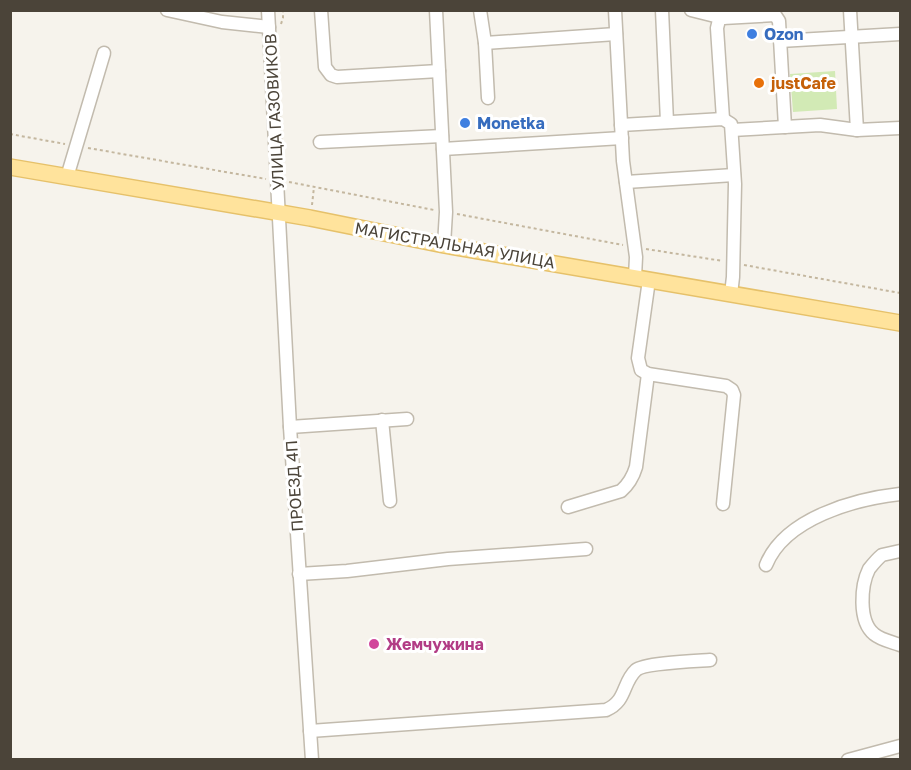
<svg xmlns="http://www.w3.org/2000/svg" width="911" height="770" font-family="'Golos Text',sans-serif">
<rect width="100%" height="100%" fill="#f6f3ec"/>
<path fill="#d2eab5" d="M 835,71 L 837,109 L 793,112 L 790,74 Z"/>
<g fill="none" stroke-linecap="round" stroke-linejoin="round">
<g stroke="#c2bbae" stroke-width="15">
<g id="minor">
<path d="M 167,10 L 222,22 L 269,27"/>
<path d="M 268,10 L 290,427 L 312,760"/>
<path d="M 321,10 L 325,67 L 331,75 L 337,77 L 439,71"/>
<path d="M 436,10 L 446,212 L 444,245"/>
<path d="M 480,10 L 485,43 L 488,98"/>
<path d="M 615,10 L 623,161 L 636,257 L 635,277"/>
<path d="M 662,10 L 667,122"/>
<path d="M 691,10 L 723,18"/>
<path d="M 850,10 L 857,130"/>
<path d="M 780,41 L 900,34"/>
<path d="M 485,43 L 616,34"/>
<path d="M 723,119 L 717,28 L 719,20 L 723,18 L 775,15 L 779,21 L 785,127"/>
<path d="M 621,125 L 723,119 L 731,124 L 735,184 L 733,277 L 731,294"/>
<path d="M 732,130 L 820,125 L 857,130 L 900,128"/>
<path d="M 320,142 L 442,136"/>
<path d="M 443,149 L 622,138"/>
<path d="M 67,177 L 104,53"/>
<path d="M 626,182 L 734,175"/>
<path d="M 649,280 L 638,358 L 641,370 L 648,374 L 726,386 L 732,390 L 734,395 L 723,504"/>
<path d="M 382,420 L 390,501"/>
<path d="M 290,427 L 407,419"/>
<path d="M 568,507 L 621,491 C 629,484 633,477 636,467 L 648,374"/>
<path d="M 900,551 L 882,555 C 877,559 873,564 869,569 C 861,585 858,621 874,634 C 881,640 892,642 900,645"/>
<path d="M 766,565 C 785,518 855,499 900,494"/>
<path d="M 299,574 L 347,571 L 448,559 L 586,549"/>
<path d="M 310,731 L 606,710 C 627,701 622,683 636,670 C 644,663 696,661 710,660"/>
<path d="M 848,760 L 900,746"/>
</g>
</g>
<g stroke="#e6c16a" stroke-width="18">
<path id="major" d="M 10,167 L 310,218 L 444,245 L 900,323"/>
</g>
<g stroke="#c4b79f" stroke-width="2" stroke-dasharray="3 3" stroke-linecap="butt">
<path d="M 281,24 L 283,18 L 283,10"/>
<path d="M 10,134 L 65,144"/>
<path d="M 88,148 L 266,179"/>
<path d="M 289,182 L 434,210"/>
<path d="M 312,205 L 314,187"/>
<path d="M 457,214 L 623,245"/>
<path d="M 646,249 L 723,261"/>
<path d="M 744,265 L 900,293"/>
</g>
<use href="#minor" stroke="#fff" stroke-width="12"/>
<use href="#major" stroke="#ffe39c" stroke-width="15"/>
</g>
<g fill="#3f7fe0" stroke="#fff" stroke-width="2">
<circle cx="752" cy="34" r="6"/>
<circle cx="465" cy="123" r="6"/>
</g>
<circle fill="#e8710a" stroke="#fff" stroke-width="2" cx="759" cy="83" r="6"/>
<circle fill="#d1479c" stroke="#fff" stroke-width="2" cx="374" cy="644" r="6"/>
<g text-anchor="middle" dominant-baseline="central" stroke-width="6" stroke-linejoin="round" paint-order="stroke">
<g font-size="16" font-weight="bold" fill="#366cbe" stroke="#fff" text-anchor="start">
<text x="764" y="34">Ozon</text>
<text x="477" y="123">Monetka</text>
</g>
<g font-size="16" font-weight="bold" fill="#c56008" stroke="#fff" text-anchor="start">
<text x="771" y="83">justCafe</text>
</g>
<g font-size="16" fill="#4b4439" stroke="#fff">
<text transform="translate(274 112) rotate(-93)">УЛИЦА ГАЗОВИКОВ</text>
<text transform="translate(455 245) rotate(10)">МАГИСТРАЛЬНАЯ УЛИЦА</text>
<text transform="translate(294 486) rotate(-94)">ПРОЕЗД 4П</text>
</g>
<g font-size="16" font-weight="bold" fill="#b23c85" stroke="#fff" text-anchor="start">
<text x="386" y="644">Жемчужина</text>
</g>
</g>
<rect width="911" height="770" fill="none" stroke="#4b4439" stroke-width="24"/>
</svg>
